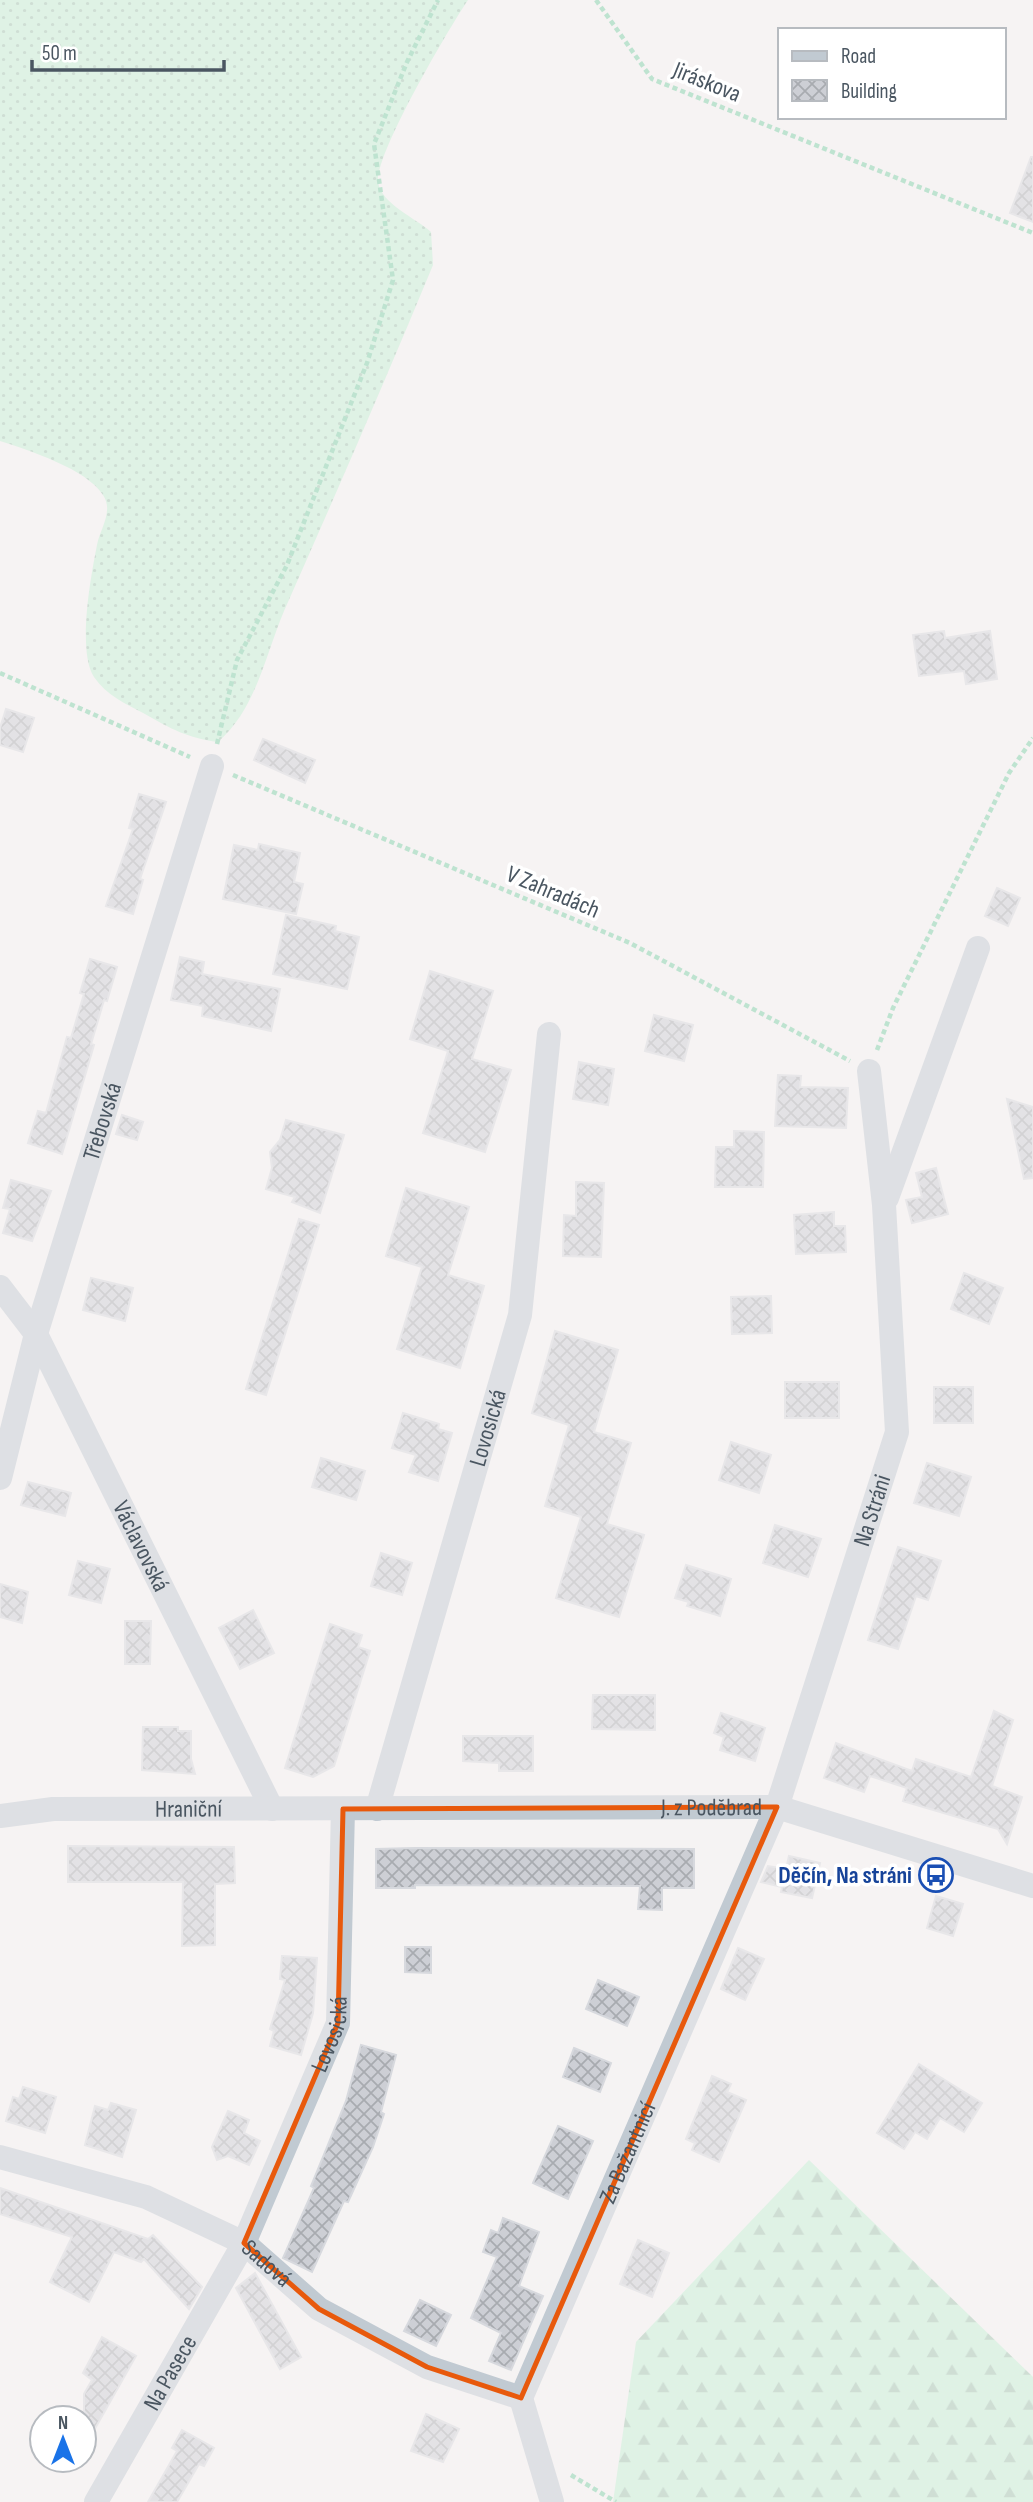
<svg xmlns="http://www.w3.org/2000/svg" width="1033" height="2502" font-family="'Sofia Sans Condensed',sans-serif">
<defs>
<pattern id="grass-dots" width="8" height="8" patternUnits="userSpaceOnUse" patternTransform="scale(1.75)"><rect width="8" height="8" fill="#c3f1d5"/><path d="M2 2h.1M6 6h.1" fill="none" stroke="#a0c6b0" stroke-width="1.8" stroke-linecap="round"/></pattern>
<pattern id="forest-firs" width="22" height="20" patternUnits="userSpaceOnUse" patternTransform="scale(1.75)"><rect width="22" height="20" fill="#c3f1d5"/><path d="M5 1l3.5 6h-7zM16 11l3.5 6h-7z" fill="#a0c6b0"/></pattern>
<pattern id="building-cross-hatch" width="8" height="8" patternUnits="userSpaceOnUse" patternTransform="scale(1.75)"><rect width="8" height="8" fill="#cdcfd5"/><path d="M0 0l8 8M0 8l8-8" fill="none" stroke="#a8abb0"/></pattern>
</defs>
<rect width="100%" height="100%" fill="#f5f3f3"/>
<path fill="url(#grass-dots)" d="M 0,0 L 468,0 C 449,28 375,154 378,182 C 381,204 416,218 431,232 L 433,265 C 385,381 335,496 284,611 C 265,656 256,709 218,742 C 188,738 171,729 145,714 C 126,704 106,695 94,677 C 77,650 91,576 97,545 C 100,529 114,511 103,495 C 87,469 28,450 0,441 Z"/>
<path fill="url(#forest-firs)" d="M 809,2160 L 1033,2377 L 1033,2502 L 613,2502 L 636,2342 Z"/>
<g fill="url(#building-cross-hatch)" stroke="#d7d9de" stroke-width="2">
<path d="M 1031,157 L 1033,157 L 1033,222 L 1010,213 Z"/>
<path d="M 944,631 L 945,638 L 990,631 L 997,679 L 966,684 L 964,671 L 919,676 L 913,635 Z"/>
<path d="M 6,709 L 34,718 L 23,752 L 0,745 L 0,728 Z"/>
<path d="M 263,739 L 315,760 L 305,783 L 254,760 Z"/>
<path d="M 139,794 L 166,802 L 140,879 L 143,880 L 133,914 L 106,906 L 133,829 L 129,828 Z"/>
<path d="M 259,844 L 300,853 L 294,882 L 303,884 L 296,914 L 223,899 L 234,845 L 258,850 Z"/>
<path d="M 997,888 L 1020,898 L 1008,926 L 985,916 Z"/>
<path d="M 286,915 L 336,926 L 335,931 L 359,937 L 347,989 L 273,974 Z"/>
<path d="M 180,957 L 204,962 L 202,974 L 280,989 L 271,1031 L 202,1016 L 203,1006 L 171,1000 Z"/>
<path d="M 90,959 L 117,967 L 107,1001 L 104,1000 L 91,1044 L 94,1045 L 62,1154 L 28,1143 L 38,1111 L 46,1113 L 67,1037 L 71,1038 L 84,994 L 80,993 Z"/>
<path d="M 430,971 L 493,991 L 472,1059 L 511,1070 L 485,1152 L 423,1133 L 448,1051 L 410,1039 Z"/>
<path d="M 654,1015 L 693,1025 L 684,1061 L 645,1051 Z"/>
<path d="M 579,1062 L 614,1069 L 608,1105 L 573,1099 Z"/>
<path d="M 778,1075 L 801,1076 L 800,1087 L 848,1088 L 846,1128 L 775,1126 Z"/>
<path d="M 1007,1099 L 1033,1107 L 1033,1178 L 1024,1179 Z"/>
<path d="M 122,1115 L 143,1122 L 137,1140 L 116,1134 Z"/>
<path d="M 286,1120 L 344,1135 L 320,1213 L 292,1202 L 295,1197 L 266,1189 L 272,1168 L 270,1152 L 280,1140 Z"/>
<path d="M 734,1131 L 764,1132 L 763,1187 L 715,1187 L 716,1147 L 734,1147 Z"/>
<path d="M 936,1168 L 948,1214 L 912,1223 L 906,1200 L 922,1197 L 916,1173 Z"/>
<path d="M 11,1180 L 51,1191 L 32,1241 L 3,1233 L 10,1209 L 3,1208 Z"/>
<path d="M 576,1182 L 604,1183 L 601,1257 L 563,1256 L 564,1215 L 576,1216 Z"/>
<path d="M 406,1188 L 469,1207 L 448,1275 L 484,1286 L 460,1368 L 397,1349 L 422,1267 L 386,1256 Z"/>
<path d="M 834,1212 L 834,1226 L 845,1226 L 846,1252 L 796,1254 L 794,1215 Z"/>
<path d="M 299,1219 L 319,1225 L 266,1395 L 246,1389 Z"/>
<path d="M 964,1273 L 1003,1288 L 989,1324 L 951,1309 Z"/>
<path d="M 91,1278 L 133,1288 L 125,1321 L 83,1310 Z"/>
<path d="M 771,1296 L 772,1333 L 732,1334 L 731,1297 Z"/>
<path d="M 555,1331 L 618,1350 L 594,1432 L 631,1443 L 607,1524 L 644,1535 L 619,1617 L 556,1598 L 581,1517 L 545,1506 L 569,1425 L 532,1413 Z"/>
<rect x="785" y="1382" width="54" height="36"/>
<rect x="934" y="1387" width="39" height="36"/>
<path d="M 403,1413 L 439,1424 L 438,1429 L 452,1433 L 438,1481 L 409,1472 L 416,1455 L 392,1448 Z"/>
<path d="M 731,1442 L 771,1455 L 759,1493 L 719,1480 Z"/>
<path d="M 321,1458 L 365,1471 L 356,1500 L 312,1487 Z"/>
<path d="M 927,1463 L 971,1477 L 959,1516 L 914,1503 Z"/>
<path d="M 28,1482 L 71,1493 L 65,1516 L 21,1505 Z"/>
<path d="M 775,1525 L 821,1539 L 808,1577 L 763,1563 Z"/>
<path d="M 898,1547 L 941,1561 L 928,1600 L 916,1596 L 898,1649 L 868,1640 Z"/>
<path d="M 381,1553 L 412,1563 L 402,1595 L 371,1586 Z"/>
<path d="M 78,1561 L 110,1569 L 101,1603 L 69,1595 Z"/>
<path d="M 686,1565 L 731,1579 L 720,1616 L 687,1606 L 689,1602 L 675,1598 Z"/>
<path d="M 0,1584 L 28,1592 L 22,1623 L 0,1617 Z"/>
<path d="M 253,1610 L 274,1653 L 240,1669 L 219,1628 Z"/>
<path d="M 125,1621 L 151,1621 L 150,1664 L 125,1664 Z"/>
<path d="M 330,1624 L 362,1635 L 358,1647 L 370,1651 L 334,1766 L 313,1777 L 285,1768 Z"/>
<path d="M 593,1695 L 655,1695 L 655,1730 L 592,1729 Z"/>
<path d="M 994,1711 L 1013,1720 L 992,1786 L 1022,1797 L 1007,1844 L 998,1829 L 903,1801 L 907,1788 L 870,1776 L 864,1792 L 824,1778 L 836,1743 L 912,1771 L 916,1759 L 971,1777 Z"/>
<path d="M 721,1713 L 765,1728 L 755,1761 L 720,1750 L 724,1737 L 714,1733 Z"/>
<path d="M 143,1727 L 178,1727 L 178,1731 L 191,1731 L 191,1759 L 195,1774 L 142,1770 Z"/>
<path d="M 463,1736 L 533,1736 L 533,1771 L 499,1771 L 499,1763 L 463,1761 Z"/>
<path d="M 68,1846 L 234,1847 L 235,1883 L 215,1884 L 215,1945 L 182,1946 L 183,1882 L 68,1882 Z"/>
<path d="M 415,1848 L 694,1849 L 694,1888 L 662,1888 L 662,1910 L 638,1909 L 640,1886 L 415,1885 L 415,1888 L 376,1888 L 376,1849 Z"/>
<path d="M 789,1856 L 820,1863 L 812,1898 L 781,1892 L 782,1887 L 761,1882 L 768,1866 L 786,1869 Z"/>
<path d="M 936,1896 L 963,1904 L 953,1936 L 927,1928 Z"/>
<path d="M 405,1947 L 431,1947 L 431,1973 L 405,1972 Z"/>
<path d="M 738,1948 L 764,1959 L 745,2000 L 721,1989 Z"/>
<path d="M 282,1956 L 317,1958 L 313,2013 L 301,2055 L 270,2046 L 274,2031 L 270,2029 L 285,1980 L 280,1979 Z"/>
<path d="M 598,1980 L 639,1997 L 627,2026 L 586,2009 Z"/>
<path d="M 361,2045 L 396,2055 L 381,2112 L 384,2114 L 373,2147 L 348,2202 L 344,2201 L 312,2272 L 283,2258 L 314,2188 L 311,2186 L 346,2101 Z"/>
<path d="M 574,2048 L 611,2063 L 600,2092 L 563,2077 Z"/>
<path d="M 919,2064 L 982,2103 L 964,2132 L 940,2118 L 927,2139 L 915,2132 L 904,2149 L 877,2133 Z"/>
<path d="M 712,2076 L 731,2084 L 727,2092 L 746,2100 L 719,2162 L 692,2150 L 695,2143 L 686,2139 Z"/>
<path d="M 23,2087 L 56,2097 L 45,2133 L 6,2121 L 13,2097 L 19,2099 Z"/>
<path d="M 111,2103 L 136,2110 L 122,2157 L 85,2145 L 95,2106 L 108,2110 Z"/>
<path d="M 228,2111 L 249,2120 L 244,2133 L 260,2141 L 249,2165 L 228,2156 L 217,2160 L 212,2147 Z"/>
<path d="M 558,2126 L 593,2141 L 568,2199 L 533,2183 Z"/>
<path d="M 0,2188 L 148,2239 L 153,2235 L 202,2287 L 189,2309 L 144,2259 L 141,2262 L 114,2252 L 89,2302 L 50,2282 L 72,2237 L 0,2214 Z"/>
<path d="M 503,2218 L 539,2232 L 519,2286 L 543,2296 L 511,2370 L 489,2361 L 501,2333 L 471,2318 L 497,2257 L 483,2252 L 491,2230 L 498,2233 Z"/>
<path d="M 638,2240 L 669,2253 L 652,2297 L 620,2284 Z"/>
<path d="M 255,2273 L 301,2357 L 280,2369 L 236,2288 Z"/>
<path d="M 420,2300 L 451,2315 L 436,2346 L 404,2331 Z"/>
<path d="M 102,2337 L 136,2356 L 84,2448 L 84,2394 L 92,2380 L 83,2373 Z"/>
<path d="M 426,2414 L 459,2429 L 443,2462 L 411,2451 Z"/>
<path d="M 182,2430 L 214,2448 L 204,2466 L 199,2464 L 177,2502 L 148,2502 L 177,2451 L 172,2448 Z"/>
</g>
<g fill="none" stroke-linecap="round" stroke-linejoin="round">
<g stroke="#7ad0a6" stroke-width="4.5" stroke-dasharray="5 3.5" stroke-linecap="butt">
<path d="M 596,0 L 652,79 L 1033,233"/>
<path d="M 0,673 L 190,757"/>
<path d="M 217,744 L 237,660 L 287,565 L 367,363 L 393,280 L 374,144 L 407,62 L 438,0"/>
<path d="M 233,775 L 630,943 L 850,1061"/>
<path d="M 877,1050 L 893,1008 L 1009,773 L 1033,738"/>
<path d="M 571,2475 L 616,2502"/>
</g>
<g stroke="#c1cad2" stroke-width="24">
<path d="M 887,1198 L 978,948"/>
<path id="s1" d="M 0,1287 L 36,1334 L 272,1809"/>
<path id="s2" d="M 0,1478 L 36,1334 L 212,766"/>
<path id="s3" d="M 377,1809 L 520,1315 L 549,1034"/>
<path id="s4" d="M 0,1816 L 53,1809 L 777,1807 L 1033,1886"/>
<path id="s5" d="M 0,2157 L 146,2197 L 244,2243 L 319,2309 L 427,2367 L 521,2398"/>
<path id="s6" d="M 96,2502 L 244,2243 L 338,2023 L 343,1809"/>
<path id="s7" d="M 552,2502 L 521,2398 L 777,1807 L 897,1432 L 884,1205 L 869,1071"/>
</g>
</g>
<path d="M0 0H1033V2502H0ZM 777,1807 L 521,2398 L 427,2367 L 319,2309 L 244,2243 L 338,2023 L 343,1809 Z" fill="#f5f3f3" fill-opacity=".55" fill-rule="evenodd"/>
<path fill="none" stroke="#e8590c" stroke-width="5" stroke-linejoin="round" d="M 777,1807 L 521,2398 L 427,2367 L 319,2309 L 244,2243 L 338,2023 L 343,1809 Z"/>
<defs>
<g id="bus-ring" transform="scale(1.75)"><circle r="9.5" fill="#fff" stroke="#1a4fb4" stroke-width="1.5"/><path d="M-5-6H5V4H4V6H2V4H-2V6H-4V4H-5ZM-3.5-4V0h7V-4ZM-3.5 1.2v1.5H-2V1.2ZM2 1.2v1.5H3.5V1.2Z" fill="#1a4fb4"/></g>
</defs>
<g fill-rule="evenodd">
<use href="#bus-ring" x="936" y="1875"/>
</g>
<g text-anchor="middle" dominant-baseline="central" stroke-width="7" stroke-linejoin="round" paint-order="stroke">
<g font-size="24" fill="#4a5661" stroke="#fff">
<text transform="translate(707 82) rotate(22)">Jiráskova</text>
<text transform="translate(553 892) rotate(23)">V Zahradách</text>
<text stroke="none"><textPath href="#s2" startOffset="371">Třebovská</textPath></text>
<text stroke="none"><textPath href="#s3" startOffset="397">Lovosická</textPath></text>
<text stroke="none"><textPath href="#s7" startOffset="1064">Na Stráni</textPath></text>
<text stroke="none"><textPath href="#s1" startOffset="296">Václavovská</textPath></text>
<text stroke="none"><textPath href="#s4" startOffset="712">J. z Poděbrad</textPath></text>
<text stroke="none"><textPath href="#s4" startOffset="189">Hraniční</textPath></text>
<text stroke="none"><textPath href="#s6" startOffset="525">Lovosická</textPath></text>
<text stroke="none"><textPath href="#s7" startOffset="376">Za Bažantnicí</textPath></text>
<text stroke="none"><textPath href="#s5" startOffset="290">Sadová</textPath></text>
<text stroke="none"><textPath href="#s6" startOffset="149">Na Pasece</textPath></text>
</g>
<g font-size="24" font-weight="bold" fill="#164399" stroke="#fff" text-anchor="end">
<text x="912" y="1875">Děčín, Na stráni</text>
</g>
</g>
<rect x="778" y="28" width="228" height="91" fill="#ffffff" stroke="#b7bbc0" stroke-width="2"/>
<rect x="792" y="51" width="35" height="10" fill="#c1cad2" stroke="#b7bbc0" stroke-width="2"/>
<text x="841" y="63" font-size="21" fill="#4a5661">Road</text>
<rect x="792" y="80" width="35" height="21" fill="url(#building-cross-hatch)" stroke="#b7bbc0" stroke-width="2"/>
<text x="841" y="98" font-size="21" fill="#4a5661">Building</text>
<g transform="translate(63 2439)"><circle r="33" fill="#ffffff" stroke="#b7bbc0" stroke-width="2"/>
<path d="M0-5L12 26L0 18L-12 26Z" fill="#1a73e8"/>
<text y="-10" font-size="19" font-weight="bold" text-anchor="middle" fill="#4a5661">N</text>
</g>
<path d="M32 60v10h192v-10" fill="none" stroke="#4a5661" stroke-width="3.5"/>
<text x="42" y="60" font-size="21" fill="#4a5661" stroke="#ffffff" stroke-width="5" paint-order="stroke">50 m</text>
</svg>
